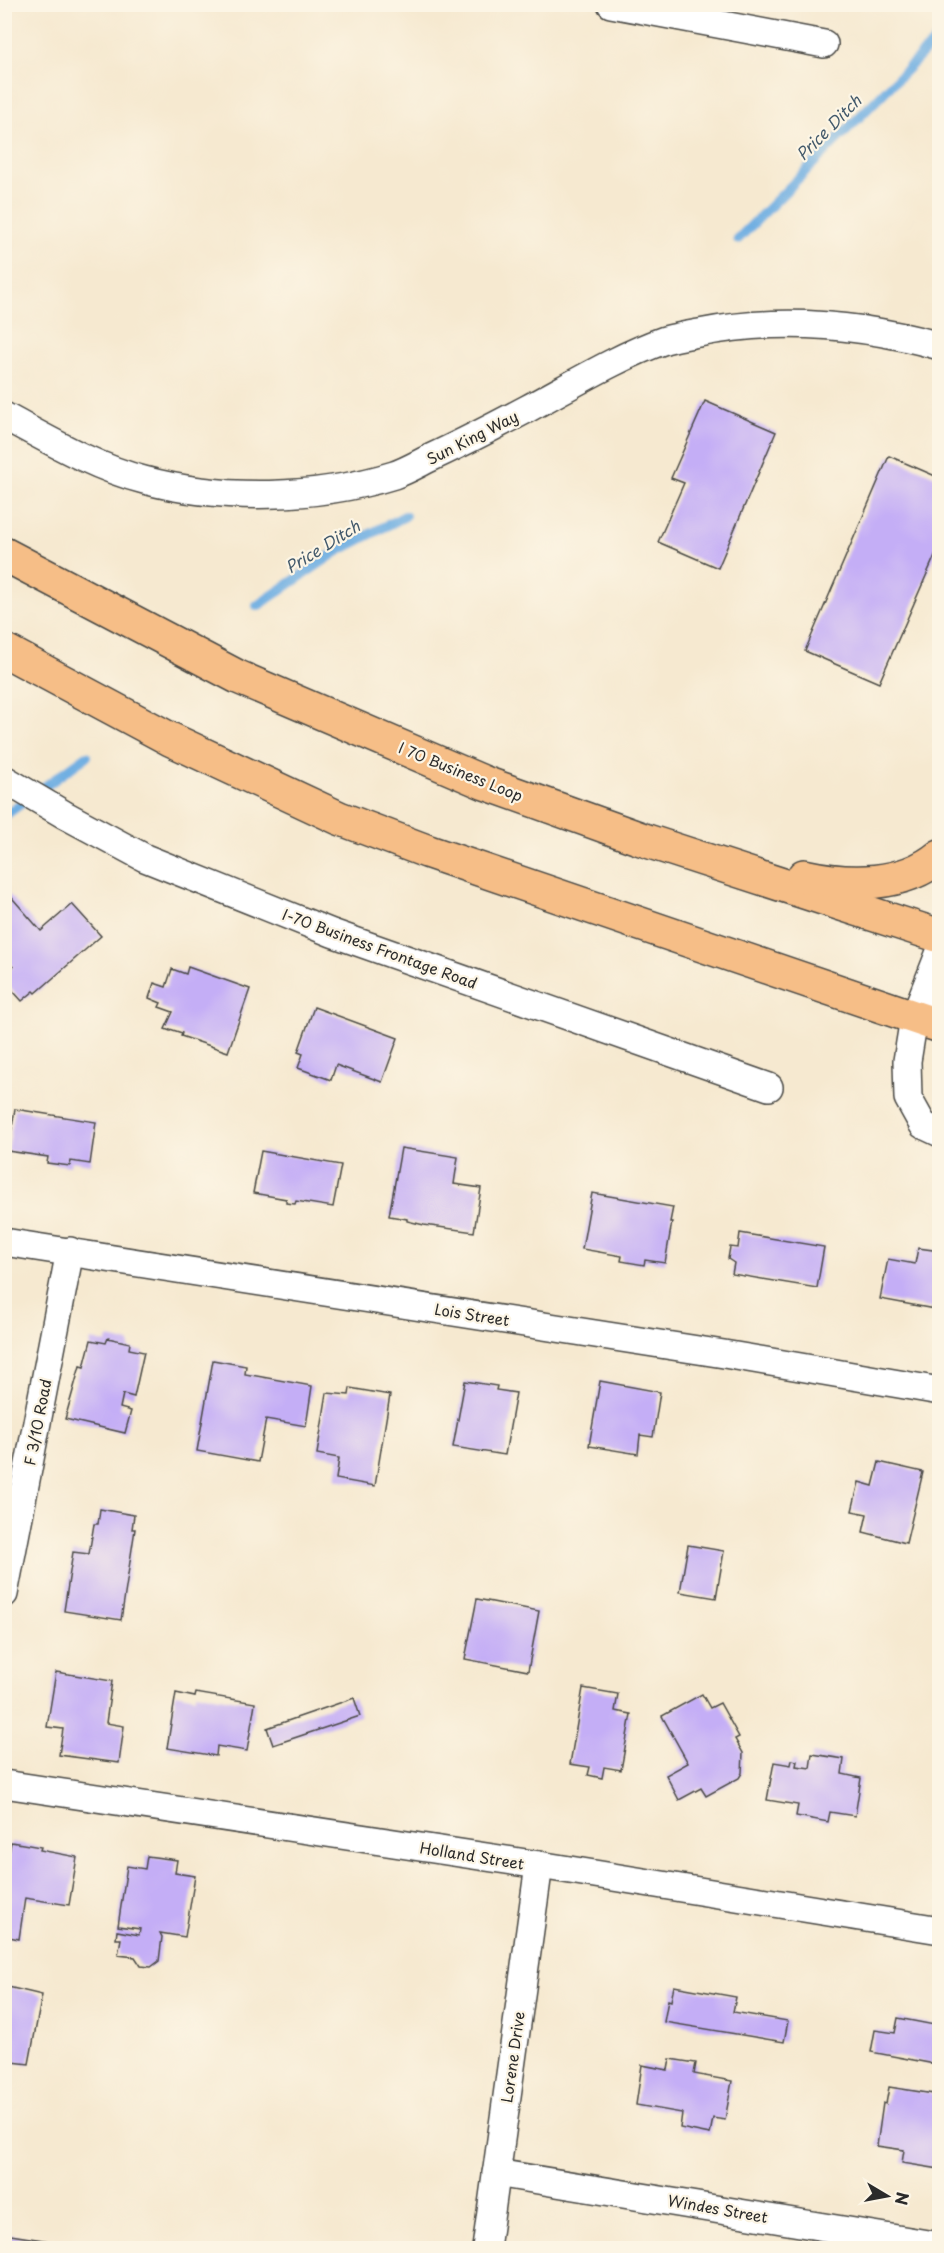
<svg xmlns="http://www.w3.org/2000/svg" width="944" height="2253" font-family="'Playpen Sans',sans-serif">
<rect width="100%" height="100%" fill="#fcf5e5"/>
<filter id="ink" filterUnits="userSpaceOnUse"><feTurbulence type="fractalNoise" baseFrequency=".0167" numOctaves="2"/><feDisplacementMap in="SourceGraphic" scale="12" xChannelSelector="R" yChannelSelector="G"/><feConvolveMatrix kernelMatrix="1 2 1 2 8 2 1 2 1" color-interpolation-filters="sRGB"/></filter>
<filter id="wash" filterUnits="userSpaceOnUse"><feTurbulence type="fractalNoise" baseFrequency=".008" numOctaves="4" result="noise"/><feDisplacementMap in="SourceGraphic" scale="24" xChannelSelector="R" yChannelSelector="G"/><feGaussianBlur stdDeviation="1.35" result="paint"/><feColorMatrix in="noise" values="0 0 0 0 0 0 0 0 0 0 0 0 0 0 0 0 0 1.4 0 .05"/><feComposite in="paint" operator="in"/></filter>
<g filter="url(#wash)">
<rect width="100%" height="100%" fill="#f6e9d0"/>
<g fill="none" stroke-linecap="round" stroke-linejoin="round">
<g stroke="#6eaee2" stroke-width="10">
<path d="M 738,239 L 940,36"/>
<path d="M 257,606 L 336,552 L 405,516"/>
<path d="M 4,816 L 87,756"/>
</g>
</g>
<g id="blocks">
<g fill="#c4aef6">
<path d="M 705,401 L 776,432 L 718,568 L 658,542 L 684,483 L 671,478 Z"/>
<path d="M 889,456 L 940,478 L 940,544 L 879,683 L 805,651 Z"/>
<path d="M 6,891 L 41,931 L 72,904 L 101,936 L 36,993 L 34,991 L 22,1001 L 4,981 L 4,974 L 13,967 L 4,957 L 4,892 Z"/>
<path d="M 188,967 L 250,989 L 228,1052 L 181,1036 L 182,1033 L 170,1029 L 170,1031 L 165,1029 L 173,1012 L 159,1007 L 161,1003 L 149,998 L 154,983 L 166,987 L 172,969 L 186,974 Z"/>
<path d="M 314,1007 L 398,1038 L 382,1082 L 336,1065 L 331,1080 L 298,1068 L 303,1054 L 298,1052 Z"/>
<path d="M 15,1109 L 96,1122 L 90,1164 L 71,1161 L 70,1166 L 47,1163 L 48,1157 L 8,1151 Z"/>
<path d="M 401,1148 L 458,1157 L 454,1184 L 481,1188 L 474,1232 L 424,1225 L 407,1221 L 407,1219 L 389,1216 Z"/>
<path d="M 261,1151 L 341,1165 L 333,1207 L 296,1201 L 295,1204 L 286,1203 L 286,1199 L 253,1193 Z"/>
<path d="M 592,1193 L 673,1207 L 670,1222 L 672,1222 L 665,1263 L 645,1260 L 644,1265 L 621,1261 L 622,1256 L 582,1249 Z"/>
<path d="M 740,1233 L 824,1247 L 817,1288 L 732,1274 L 734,1263 L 728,1259 L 730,1247 L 738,1248 Z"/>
<path d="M 918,1248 L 940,1251 L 940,1310 L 880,1299 L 888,1259 L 915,1264 Z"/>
<path d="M 108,1338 L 130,1343 L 129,1349 L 144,1352 L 134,1397 L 123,1394 L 120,1408 L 131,1411 L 125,1433 L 65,1419 L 80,1366 L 84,1367 L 91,1340 L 106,1343 Z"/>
<path d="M 213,1360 L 246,1366 L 245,1374 L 312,1386 L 306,1426 L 266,1419 L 258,1462 L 197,1451 Z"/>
<path d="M 465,1381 L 497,1386 L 496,1390 L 516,1393 L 505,1455 L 453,1447 Z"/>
<path d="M 600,1381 L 660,1392 L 653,1437 L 640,1435 L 638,1454 L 589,1446 Z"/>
<path d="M 350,1388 L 390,1395 L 375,1486 L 336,1479 L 339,1458 L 317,1454 L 327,1393 L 349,1395 Z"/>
<path d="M 879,1462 L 923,1472 L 906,1543 L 863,1532 L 867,1514 L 852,1511 L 859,1482 L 873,1486 Z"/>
<path d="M 100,1509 L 134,1515 L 132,1529 L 135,1529 L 121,1620 L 64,1611 L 73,1552 L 89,1554 L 94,1524 L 98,1524 Z"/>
<path d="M 688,1545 L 724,1551 L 716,1598 L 680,1592 Z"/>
<path d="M 477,1599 L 539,1611 L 528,1671 L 465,1659 Z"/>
<path d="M 56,1672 L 112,1681 L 106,1723 L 124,1726 L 119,1763 L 59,1755 L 63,1729 L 47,1727 Z"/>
<path d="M 583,1688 L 618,1694 L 615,1711 L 631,1714 L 621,1770 L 604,1767 L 602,1778 L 588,1775 L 590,1767 L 570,1764 Z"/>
<path d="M 176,1693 L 195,1697 L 196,1693 L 255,1703 L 247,1751 L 217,1746 L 216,1756 L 167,1748 Z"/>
<path d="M 702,1694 L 710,1708 L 720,1703 L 739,1737 L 735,1739 L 743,1753 L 742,1773 L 739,1778 L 706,1796 L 701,1788 L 679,1800 L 666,1775 L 688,1763 L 662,1716 Z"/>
<path d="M 354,1698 L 360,1716 L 273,1745 L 267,1728 Z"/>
<path d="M 812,1754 L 844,1759 L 842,1774 L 861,1778 L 855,1816 L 830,1812 L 828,1822 L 796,1816 L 798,1805 L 767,1800 L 774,1762 L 791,1765 L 792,1760 L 797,1761 L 796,1766 L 810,1768 Z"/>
<path d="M 11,1842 L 41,1847 L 40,1850 L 77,1857 L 69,1905 L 25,1898 L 19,1939 L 4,1936 L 4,1864 L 7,1864 Z"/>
<path d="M 147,1856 L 177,1860 L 175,1873 L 195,1876 L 185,1937 L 160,1933 L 162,1937 L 159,1961 L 151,1967 L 141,1966 L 135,1957 L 118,1955 L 121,1939 L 116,1939 L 117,1931 L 139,1935 L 140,1929 L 118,1926 L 127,1866 L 145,1869 Z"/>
<path d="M 4,1986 L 42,1995 L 29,2064 L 4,2061 Z"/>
<path d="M 674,1986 L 736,1997 L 733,2012 L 788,2021 L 784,2042 L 664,2022 L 668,2000 L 671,2001 Z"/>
<path d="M 898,2018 L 940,2026 L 940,2065 L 871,2052 L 875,2030 L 895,2033 Z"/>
<path d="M 670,2059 L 696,2063 L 694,2074 L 732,2081 L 725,2120 L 713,2118 L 710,2134 L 680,2128 L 682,2113 L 636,2105 L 642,2065 L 668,2070 Z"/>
<path d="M 889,2087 L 940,2095 L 940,2169 L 902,2163 L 904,2150 L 877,2146 L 883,2103 L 886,2104 Z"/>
<path d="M 4,2234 L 49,2241 L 48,2248 L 4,2248 Z"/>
</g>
</g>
</g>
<g filter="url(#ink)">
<use href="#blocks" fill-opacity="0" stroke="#494844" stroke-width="1.5"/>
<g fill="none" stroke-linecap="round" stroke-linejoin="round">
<g stroke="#494844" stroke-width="30">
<g id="street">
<path d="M 611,4 L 824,44"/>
<path d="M 4,416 C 49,440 94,467 144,480 C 222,501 317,499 394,475 C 406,471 418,464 430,458 C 463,443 495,426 527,409 C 572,385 617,357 665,340 C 676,337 688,335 699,333 C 779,317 861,324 940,346"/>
<path d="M 4,779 L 65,815 L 145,858 L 332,933 L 769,1087"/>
<path d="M 940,952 L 914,1018 L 907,1061 L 908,1098 L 923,1125 L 940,1133"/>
<path d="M 4,1242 L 724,1354 L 940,1391"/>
<path d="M 4,1594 L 70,1251"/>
<path d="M 4,1784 L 539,1865 L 940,1930"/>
<path d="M 496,2173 L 940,2246"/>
<path d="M 486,2248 L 539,1865"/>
</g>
</g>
<g stroke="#494844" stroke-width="36">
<g id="primary">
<path d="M 4,554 L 238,677 L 485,783 L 641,839 L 940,936"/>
<path d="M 4,650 L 170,739 L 339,818 L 429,852 L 940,1026"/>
<path d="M 804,876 C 849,886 903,887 940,856"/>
</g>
</g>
<use href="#street" stroke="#fff" stroke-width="27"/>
<use href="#primary" stroke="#f6be87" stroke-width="33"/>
</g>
</g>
<g text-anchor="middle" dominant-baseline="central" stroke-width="4.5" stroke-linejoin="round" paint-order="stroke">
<g font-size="15" fill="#2b2b2b" stroke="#fcf5e5">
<text transform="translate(472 437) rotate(-27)">Sun King Way</text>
<text transform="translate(461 771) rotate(22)">I 70 Business Loop</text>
<text transform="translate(380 948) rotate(20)">I-70 Business Frontage Road</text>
<text transform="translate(472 1314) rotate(9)">Lois Street</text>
<text transform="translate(37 1422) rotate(-79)">F 3/10 Road</text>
<text transform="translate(472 1855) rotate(9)">Holland Street</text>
<text transform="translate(512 2057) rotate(-82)">Lorene Drive</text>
<text transform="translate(718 2208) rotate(10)">Windes Street</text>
</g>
<g font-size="16" font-style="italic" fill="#42596b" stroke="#fcf5e5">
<text transform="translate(828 127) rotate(-45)">Price Ditch</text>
<text transform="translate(322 546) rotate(-32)">Price Ditch</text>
</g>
</g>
<rect width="944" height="2253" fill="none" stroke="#fcf5e5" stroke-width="24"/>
<g transform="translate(887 2196) rotate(100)" stroke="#fcf5e5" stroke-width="4.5" paint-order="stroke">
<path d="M0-4.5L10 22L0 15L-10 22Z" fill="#2b2b2b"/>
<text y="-9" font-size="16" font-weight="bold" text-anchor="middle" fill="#2b2b2b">N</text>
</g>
</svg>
